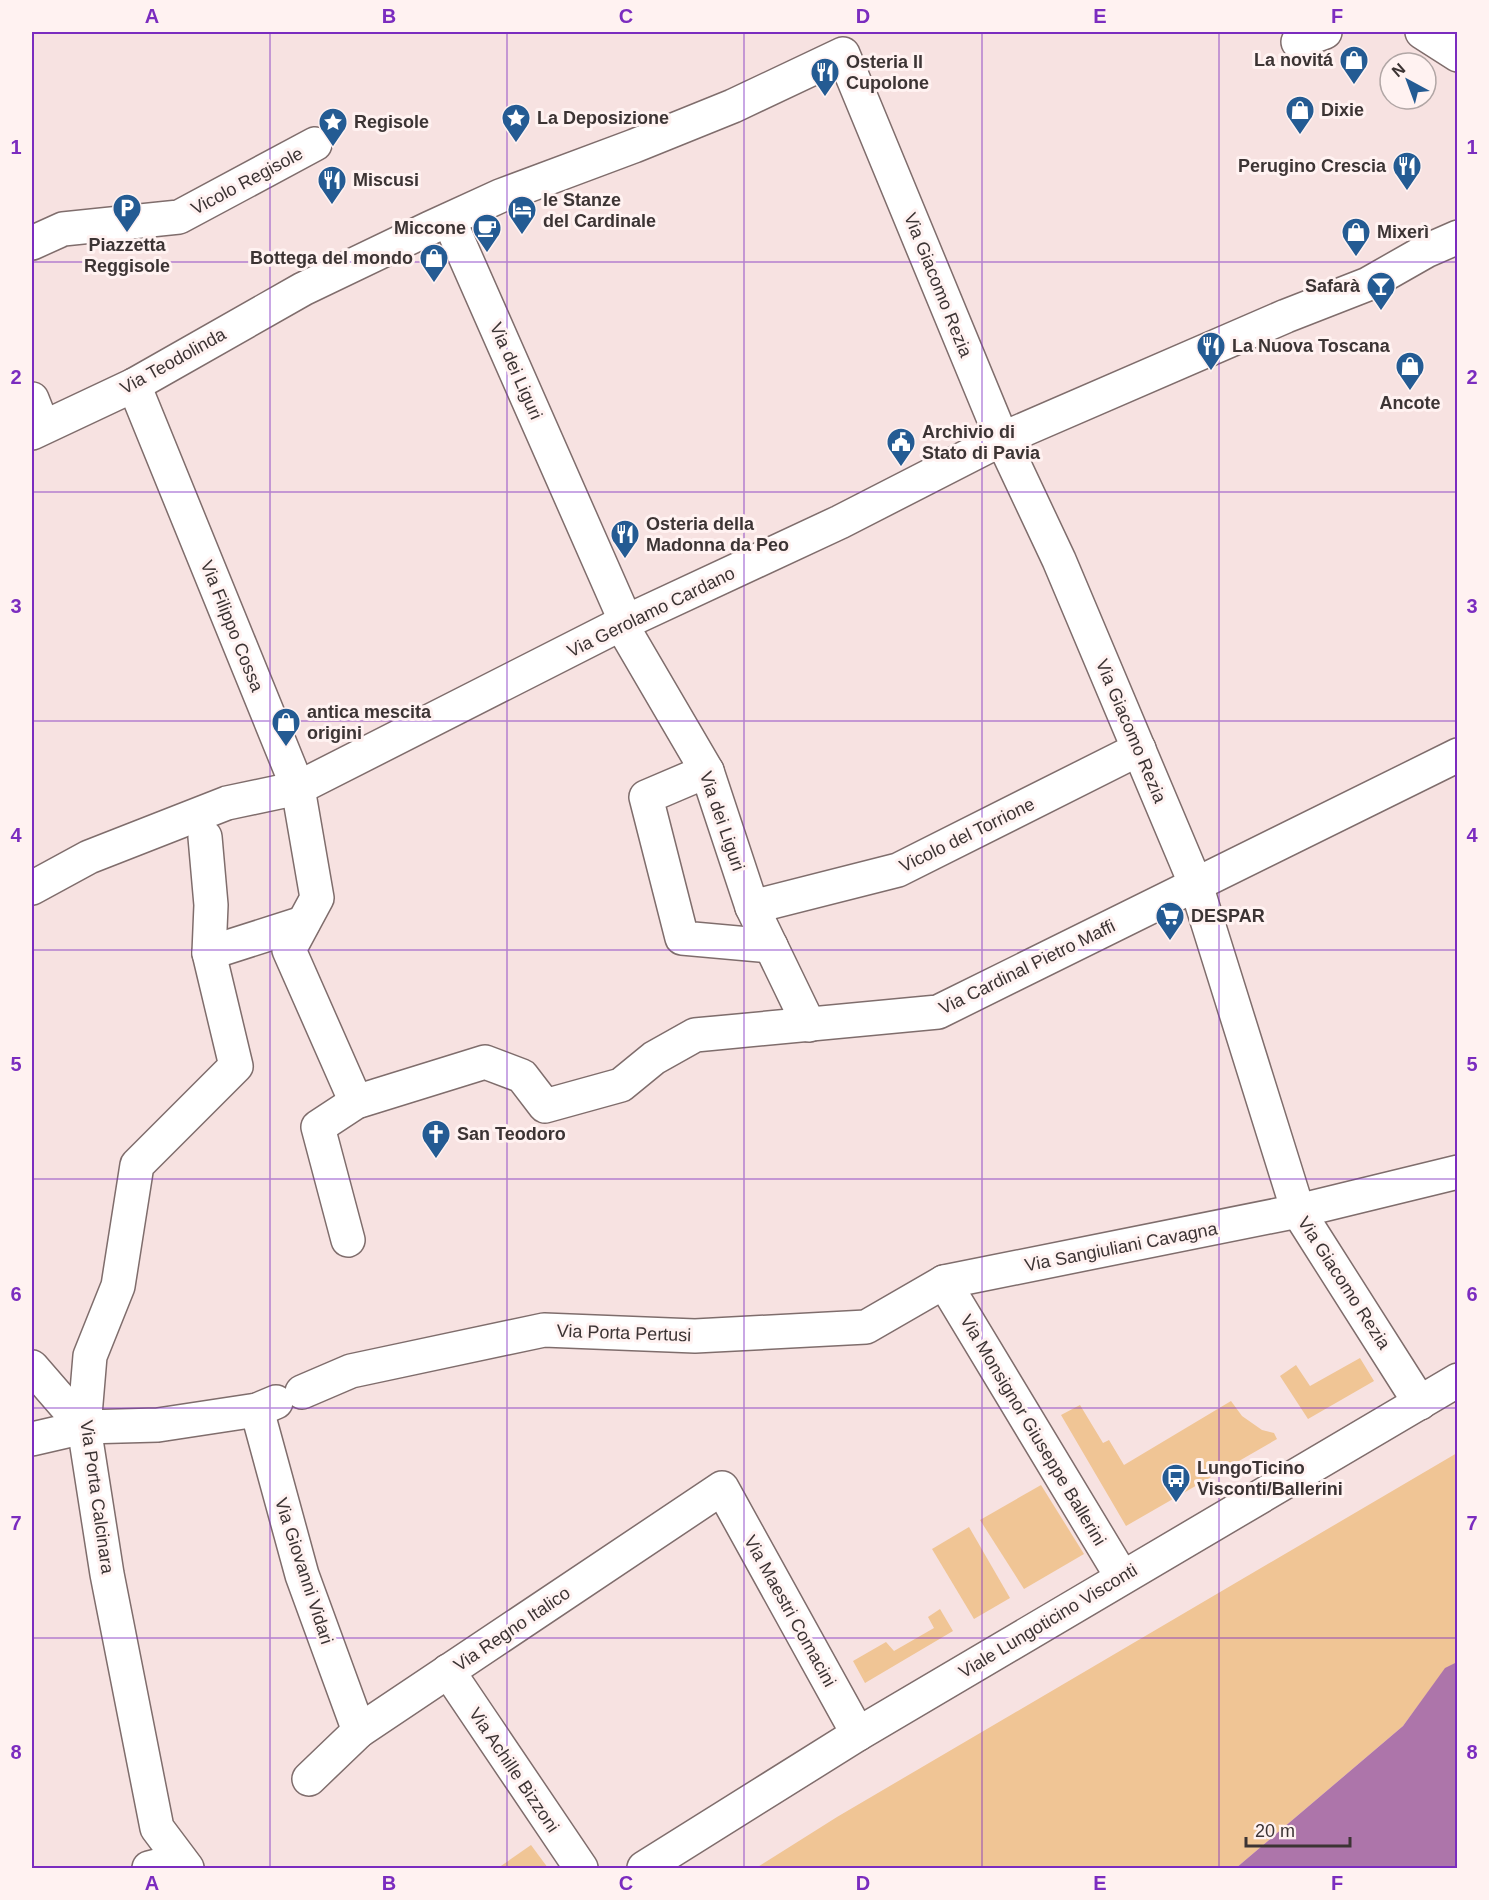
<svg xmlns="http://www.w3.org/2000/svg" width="1489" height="1900" font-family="Helvetica,sans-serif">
<rect width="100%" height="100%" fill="#f7e2e1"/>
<g fill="#f0c595">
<path d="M 1360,1358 L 1374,1381 L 1308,1419 L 1280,1376 L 1296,1365 L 1310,1386 Z"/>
<path d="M 1231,1401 L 1242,1416 L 1262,1430 L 1274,1433 L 1277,1439 L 1126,1526 L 1061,1415 L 1080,1405 L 1103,1443 L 1109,1440 L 1124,1465 Z"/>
<path d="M 1457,1453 L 1457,1662 L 1445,1669 L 1403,1726 L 1236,1868 L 756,1868 L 837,1817 Z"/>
<path d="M 1041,1485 L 1084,1554 L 1024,1589 L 980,1520 Z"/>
<path d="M 969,1527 L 1010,1598 L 974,1619 L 932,1549 Z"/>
<path d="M 940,1609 L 953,1631 L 865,1683 L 853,1661 L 886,1642 L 894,1651 L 934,1628 L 928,1617 Z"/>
<path d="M 531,1845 L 548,1868 L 498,1868 Z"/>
</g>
<path fill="#ad75aa" d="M 1457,1662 L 1457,1868 L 1236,1868 L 1403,1726 L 1445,1668 Z"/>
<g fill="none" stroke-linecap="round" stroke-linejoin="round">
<g stroke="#7f6d6c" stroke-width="36">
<g id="minor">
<path d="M 1422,32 L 1458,55"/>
<path d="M 1298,42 L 1325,32"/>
<path d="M 449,220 L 626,622"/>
<path d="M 32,243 L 63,229 L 179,217 L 315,144"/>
<path d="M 134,385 L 298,788 L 317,898 L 289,950 L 356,1102"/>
<path d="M 32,399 L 43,427"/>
<path d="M 32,433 L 134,385 L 303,289 L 430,228 L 500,196 L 634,146 L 733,106 L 843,54 L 1002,439 L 1059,560 L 1196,885 L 1298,1211 L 1420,1403"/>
<path d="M 621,624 L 707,771 L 752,907 L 809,1025"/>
<path d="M 707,771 L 646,797 L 682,938 L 771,946"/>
<path d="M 32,888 L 89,857 L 227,803 L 298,788 L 621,624 L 840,522 L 1002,439 L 1286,316 L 1368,284 L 1426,251 L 1458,237"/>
<path d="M 752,907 L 898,870 L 1139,749"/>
<path d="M 209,953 L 303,923"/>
<path d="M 348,1240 L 318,1127 L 356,1102 L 485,1062 L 522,1076 L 545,1106 L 621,1085 L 654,1058 L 695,1035 L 938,1012 L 1458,755"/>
<path d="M 944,1282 L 1122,1577"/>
<path d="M 32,1367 L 84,1427"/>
<path d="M 302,1392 L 351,1371 L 544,1330 L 695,1336 L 866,1327 L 944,1282 L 1298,1211 L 1458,1172"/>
<path d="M 257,1410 L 302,1575 L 359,1731"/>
<path d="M 32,1439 L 84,1427 L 158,1425 L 257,1410 L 276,1402"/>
<path d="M 448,1671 L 581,1868"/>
<path d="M 309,1779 L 359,1731 L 722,1488 L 858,1734"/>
<path d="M 149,1868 L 180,1860"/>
<path d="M 187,1868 L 157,1828 L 107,1574 L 84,1427 L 90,1356 L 118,1286 L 137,1165 L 236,1066 L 209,953 L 211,905 L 205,837"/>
</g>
</g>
<g stroke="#7f6d6c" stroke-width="36">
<path id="secondary" d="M 644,1868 L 858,1734 L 1458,1380"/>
</g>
<use href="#minor" stroke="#fff" stroke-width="33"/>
<use href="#secondary" stroke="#fff" stroke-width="33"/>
</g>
<path fill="none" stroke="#7b2cbf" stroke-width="1.5" stroke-opacity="0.55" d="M 270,32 L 270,1868M 507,32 L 507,1868M 744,32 L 744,1868M 982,32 L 982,1868M 1219,32 L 1219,1868M 32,262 L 1458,262M 32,492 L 1458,492M 32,721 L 1458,721M 32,950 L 1458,950M 32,1179 L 1458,1179M 32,1408 L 1458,1408M 32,1638 L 1458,1638"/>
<defs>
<g id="shop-pin" transform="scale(1.5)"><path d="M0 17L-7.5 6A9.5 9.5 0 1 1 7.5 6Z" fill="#245b93" stroke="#fff2f1"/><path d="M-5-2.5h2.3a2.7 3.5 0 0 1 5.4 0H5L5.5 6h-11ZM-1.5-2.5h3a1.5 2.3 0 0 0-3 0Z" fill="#fff"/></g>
<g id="restaurant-pin" transform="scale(1.5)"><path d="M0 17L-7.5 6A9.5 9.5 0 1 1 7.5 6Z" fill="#245b93" stroke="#fff2f1"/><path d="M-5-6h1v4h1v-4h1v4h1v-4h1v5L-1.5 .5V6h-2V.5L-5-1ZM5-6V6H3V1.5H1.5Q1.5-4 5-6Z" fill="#fff"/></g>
<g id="sight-pin" transform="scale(1.5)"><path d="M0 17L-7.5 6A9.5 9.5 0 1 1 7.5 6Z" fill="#245b93" stroke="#fff2f1"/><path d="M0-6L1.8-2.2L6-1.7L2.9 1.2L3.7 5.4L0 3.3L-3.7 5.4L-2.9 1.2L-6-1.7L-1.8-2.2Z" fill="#fff"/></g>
<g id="parking-pin" transform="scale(1.5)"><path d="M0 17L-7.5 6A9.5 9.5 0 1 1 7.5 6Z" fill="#245b93" stroke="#fff2f1"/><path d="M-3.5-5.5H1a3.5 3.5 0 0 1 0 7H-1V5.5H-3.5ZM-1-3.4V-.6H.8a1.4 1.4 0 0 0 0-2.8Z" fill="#fff"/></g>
<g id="hotel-pin" transform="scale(1.5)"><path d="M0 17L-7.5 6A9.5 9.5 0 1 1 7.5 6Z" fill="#245b93" stroke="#fff2f1"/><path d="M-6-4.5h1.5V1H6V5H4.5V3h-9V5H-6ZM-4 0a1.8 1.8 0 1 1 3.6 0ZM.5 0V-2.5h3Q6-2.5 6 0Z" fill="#fff"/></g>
<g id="cafe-pin" transform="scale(1.5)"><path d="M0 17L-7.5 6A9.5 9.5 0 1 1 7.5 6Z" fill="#245b93" stroke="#fff2f1"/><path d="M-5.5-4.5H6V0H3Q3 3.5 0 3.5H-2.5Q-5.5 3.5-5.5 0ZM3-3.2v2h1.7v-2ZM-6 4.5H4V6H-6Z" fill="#fff"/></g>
<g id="bar-pin" transform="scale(1.5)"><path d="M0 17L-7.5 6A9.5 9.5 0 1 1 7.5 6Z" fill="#245b93" stroke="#fff2f1"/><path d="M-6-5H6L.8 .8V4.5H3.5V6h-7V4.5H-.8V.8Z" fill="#fff"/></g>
<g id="civic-pin" transform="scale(1.5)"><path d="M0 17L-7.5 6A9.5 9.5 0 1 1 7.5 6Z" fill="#245b93" stroke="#fff2f1"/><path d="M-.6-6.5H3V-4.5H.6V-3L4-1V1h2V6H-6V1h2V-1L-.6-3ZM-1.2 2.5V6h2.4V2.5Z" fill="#fff"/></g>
<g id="supermarket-pin" transform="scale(1.5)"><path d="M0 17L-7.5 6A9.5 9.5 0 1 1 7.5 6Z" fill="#245b93" stroke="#fff2f1"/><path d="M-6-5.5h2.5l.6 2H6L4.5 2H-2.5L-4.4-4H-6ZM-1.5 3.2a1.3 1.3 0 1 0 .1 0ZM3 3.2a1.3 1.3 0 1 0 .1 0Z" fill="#fff"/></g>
<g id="church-pin" transform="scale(1.5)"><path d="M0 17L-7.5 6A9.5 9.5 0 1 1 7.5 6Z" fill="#245b93" stroke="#fff2f1"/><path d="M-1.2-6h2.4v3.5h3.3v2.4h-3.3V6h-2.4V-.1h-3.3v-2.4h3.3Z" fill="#fff"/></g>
<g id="bus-pin" transform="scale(1.5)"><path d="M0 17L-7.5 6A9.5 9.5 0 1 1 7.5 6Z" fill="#245b93" stroke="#fff2f1"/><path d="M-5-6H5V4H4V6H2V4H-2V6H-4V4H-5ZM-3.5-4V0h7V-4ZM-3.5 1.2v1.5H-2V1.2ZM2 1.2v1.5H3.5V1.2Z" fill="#fff"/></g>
</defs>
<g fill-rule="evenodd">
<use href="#shop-pin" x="1354" y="60"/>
<use href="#restaurant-pin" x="825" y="72"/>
<use href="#shop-pin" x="1300" y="110"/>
<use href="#sight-pin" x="516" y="118"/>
<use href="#sight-pin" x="333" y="122"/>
<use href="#restaurant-pin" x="1407" y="166"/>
<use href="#restaurant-pin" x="332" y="180"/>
<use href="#parking-pin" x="127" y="208"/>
<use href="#hotel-pin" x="522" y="210"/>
<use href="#cafe-pin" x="487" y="228"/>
<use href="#shop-pin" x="1356" y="232"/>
<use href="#shop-pin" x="434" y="258"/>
<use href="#bar-pin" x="1381" y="286"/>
<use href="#restaurant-pin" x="1211" y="346"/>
<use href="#shop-pin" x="1410" y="366"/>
<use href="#civic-pin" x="901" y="442"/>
<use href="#restaurant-pin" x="625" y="534"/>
<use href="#shop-pin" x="286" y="722"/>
<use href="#supermarket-pin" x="1170" y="916"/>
<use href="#church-pin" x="436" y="1134"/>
<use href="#bus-pin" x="1176" y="1478"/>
</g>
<g text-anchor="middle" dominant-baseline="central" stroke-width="6" stroke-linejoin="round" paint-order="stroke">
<g font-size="18" font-weight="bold" fill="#3c3434" stroke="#fff2f1" text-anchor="start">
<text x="1333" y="60" text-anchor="end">La novitá</text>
<text x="846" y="62">Osteria Il<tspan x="846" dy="21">Cupolone</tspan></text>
<text x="1321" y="110">Dixie</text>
<text x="537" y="118">La Deposizione</text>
<text x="354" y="122">Regisole</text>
<text x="1386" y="166" text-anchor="end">Perugino Crescia</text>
<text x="353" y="180">Miscusi</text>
<text x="543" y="200">le Stanze<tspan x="543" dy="21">del Cardinale</tspan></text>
<text x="466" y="228" text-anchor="end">Miccone</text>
<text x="1377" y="232">Mixerì</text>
<text x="127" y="245" text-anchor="middle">Piazzetta<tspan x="127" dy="21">Reggisole</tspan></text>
<text x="413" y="258" text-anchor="end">Bottega del mondo</text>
<text x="1360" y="286" text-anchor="end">Safarà</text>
<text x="1232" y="346">La Nuova Toscana</text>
<text x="1410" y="403" text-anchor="middle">Ancote</text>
<text x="922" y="432">Archivio di<tspan x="922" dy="21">Stato di Pavia</tspan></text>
<text x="646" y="524">Osteria della<tspan x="646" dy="21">Madonna da Peo</tspan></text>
<text x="307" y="712">antica mescita<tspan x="307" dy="21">origini</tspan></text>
<text x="1191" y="916">DESPAR</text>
<text x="457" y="1134">San Teodoro</text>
<text x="1197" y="1468">LungoTicino<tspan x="1197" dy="21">Visconti/Ballerini</tspan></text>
</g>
<g font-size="18" fill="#3c3434" stroke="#fff2f1">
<text transform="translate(247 181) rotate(-28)">Vicolo Regisole</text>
<text transform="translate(938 285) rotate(68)">Via Giacomo Rezia</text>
<text transform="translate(173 361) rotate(-29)">Via Teodolinda</text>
<text transform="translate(516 371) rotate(66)">Via dei Liguri</text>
<text transform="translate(651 612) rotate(-26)">Via Gerolamo Cardano</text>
<text transform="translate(232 626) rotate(68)">Via Filippo Cossa</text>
<text transform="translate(1131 731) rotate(67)">Via Giacomo Rezia</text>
<text transform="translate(722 821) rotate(71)">Via dei Liguri</text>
<text transform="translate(967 835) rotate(-26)">Vicolo del Torrione</text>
<text transform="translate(1027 967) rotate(-26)">Via Cardinal Pietro Maffi</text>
<text transform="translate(1121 1247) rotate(-11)">Via Sangiuliani Cavagna</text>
<text transform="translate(1344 1283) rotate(57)">Via Giacomo Rezia</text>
<text transform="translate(624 1333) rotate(2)">Via Porta Pertusi</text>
<text transform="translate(1033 1430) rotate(59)">Via Monsignor Giuseppe Ballerini</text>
<text transform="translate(97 1497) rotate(82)">Via Porta Calcinara</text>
<text transform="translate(304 1571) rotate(72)">Via Giovanni Vidari</text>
<text transform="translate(790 1611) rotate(61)">Via Maestri Comacini</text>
<text transform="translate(1048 1621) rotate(-31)">Viale Lungoticino Visconti</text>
<text transform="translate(512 1629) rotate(-34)">Via Regno Italico</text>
<text transform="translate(514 1770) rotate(56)">Via Achille Bizzoni</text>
</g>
</g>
<rect width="1489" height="1900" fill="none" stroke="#fff2f1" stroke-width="66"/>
<g transform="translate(1408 81) rotate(319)"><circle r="28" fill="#fff2f1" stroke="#b1a6a5" stroke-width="1.5"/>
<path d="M0-4.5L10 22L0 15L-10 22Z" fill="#245b93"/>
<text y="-9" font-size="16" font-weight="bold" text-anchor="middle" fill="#3c3434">N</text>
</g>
<path d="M1246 1837v9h104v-9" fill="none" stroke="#3c3434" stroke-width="3"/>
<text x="1255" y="1837" font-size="18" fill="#3c3434" stroke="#fff2f1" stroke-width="4.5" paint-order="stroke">20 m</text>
<rect x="33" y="33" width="1423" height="1834" fill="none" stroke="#7b2cbf" stroke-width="2"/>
<g font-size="20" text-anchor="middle" font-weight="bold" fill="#7b2cbf">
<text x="152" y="23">A</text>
<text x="389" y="23">B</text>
<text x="626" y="23">C</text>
<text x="863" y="23">D</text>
<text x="1100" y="23">E</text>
<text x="1337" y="23">F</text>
<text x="16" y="154">1</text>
<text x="1472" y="154">1</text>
<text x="16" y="384">2</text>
<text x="1472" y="384">2</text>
<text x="16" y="613">3</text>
<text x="1472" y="613">3</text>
<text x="16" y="842">4</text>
<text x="1472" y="842">4</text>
<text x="16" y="1071">5</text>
<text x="1472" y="1071">5</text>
<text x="16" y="1301">6</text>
<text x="1472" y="1301">6</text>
<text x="16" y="1530">7</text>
<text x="1472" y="1530">7</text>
<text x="16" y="1759">8</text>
<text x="1472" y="1759">8</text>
<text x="152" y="1890">A</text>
<text x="389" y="1890">B</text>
<text x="626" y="1890">C</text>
<text x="863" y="1890">D</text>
<text x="1100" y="1890">E</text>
<text x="1337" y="1890">F</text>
</g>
</svg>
